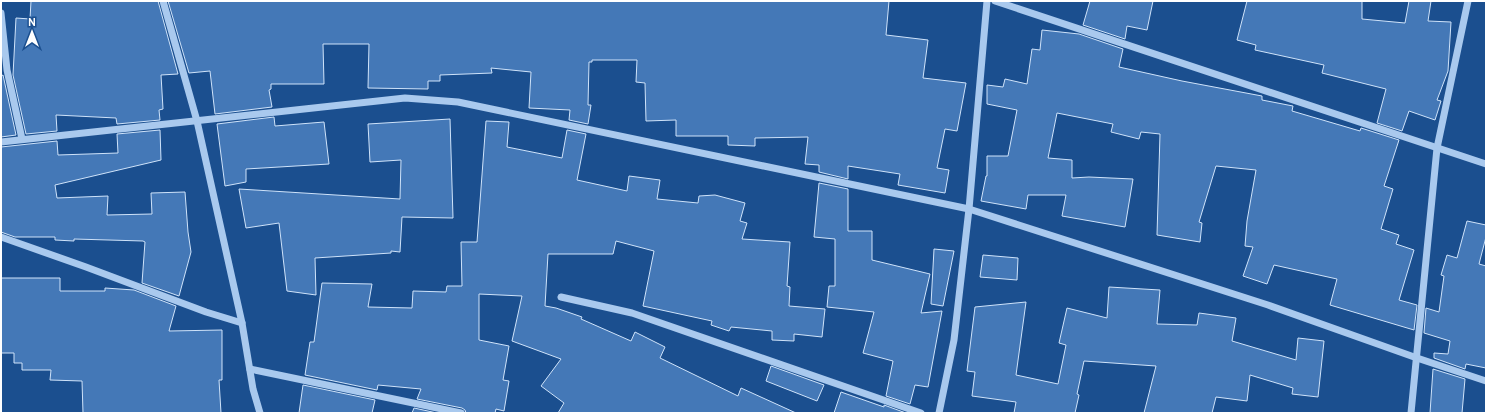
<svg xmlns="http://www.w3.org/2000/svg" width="1487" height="414" font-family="Overpass,sans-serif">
<rect width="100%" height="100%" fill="#1b4f8f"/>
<g fill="#4478b7" stroke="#cfe3fa">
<path d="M 31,1 L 158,1 L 178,74 L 161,75 L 163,109 L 159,110 L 160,120 L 117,124 L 116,118 L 56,115 L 57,131 L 26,134 L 13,75 L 16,18 L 30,19 Z"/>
<path d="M 168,1 L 889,1 L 886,35 L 928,40 L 923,78 L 966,83 L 957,131 L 945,129 L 937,168 L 949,170 L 945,193 L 898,185 L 900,174 L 848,166 L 848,179 L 819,172 L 819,165 L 805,164 L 808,137 L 755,138 L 755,146 L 728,145 L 728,136 L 676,136 L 676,120 L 646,121 L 645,83 L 636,82 L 637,60 L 592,60 L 592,62 L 589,62 L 588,105 L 591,105 L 588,124 L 569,120 L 570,110 L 529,108 L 531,72 L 491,68 L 492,73 L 440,75 L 440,81 L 428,81 L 428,89 L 368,88 L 369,44 L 323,44 L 324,84 L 271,84 L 271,89 L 269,90 L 272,107 L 215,114 L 210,71 L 189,73 Z"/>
<path d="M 1090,1 L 1153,1 L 1147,30 L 1127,26 L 1125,39 L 1083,25 Z"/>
<path d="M 1247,1 L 1362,1 L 1362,19 L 1405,23 L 1409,1 L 1431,1 L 1428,21 L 1451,22 L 1448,71 L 1437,100 L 1441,101 L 1435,120 L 1409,111 L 1402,131 L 1377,123 L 1386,89 L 1322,73 L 1324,65 L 1255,50 L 1256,45 L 1237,40 Z"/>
<path d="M 1042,30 L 1079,34 L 1123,49 L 1119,67 L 1182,81 L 1262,96 L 1262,100 L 1293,106 L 1292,111 L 1360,131 L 1361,128 L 1399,140 L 1384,186 L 1393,189 L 1381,229 L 1399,235 L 1396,244 L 1414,250 L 1399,300 L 1417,305 L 1414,330 L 1330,305 L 1337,279 L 1274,265 L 1267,284 L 1243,276 L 1253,247 L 1245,246 L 1247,221 L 1256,170 L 1216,166 L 1199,222 L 1202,223 L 1200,242 L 1157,235 L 1160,134 L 1141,132 L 1139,139 L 1111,132 L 1113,124 L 1057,113 L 1048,158 L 1072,160 L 1072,178 L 1089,177 L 1133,179 L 1125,227 L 1062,216 L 1066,195 L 1028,195 L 1026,209 L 981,201 L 986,176 L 987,176 L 987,156 L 1008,156 L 1017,110 L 987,104 L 987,85 L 1003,87 L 1005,79 L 1027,84 L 1032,49 L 1040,50 Z"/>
<path d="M 3,75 L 16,135 L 1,137 L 1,76 Z"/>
<path d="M 274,117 L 275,126 L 324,122 L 329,164 L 246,169 L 246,182 L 225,186 L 217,124 Z"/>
<path d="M 450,119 L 453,218 L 402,217 L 400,252 L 391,251 L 391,253 L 315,258 L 316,295 L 287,291 L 279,223 L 246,228 L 239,189 L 400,199 L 401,160 L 370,162 L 368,124 Z"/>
<path d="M 486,121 L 509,122 L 507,147 L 562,158 L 567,130 L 586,134 L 577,180 L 627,191 L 629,176 L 660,180 L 657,199 L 698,203 L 699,196 L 715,195 L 745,203 L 740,221 L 747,223 L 742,239 L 790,242 L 787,286 L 790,287 L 789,306 L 825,309 L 822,337 L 794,334 L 794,341 L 772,340 L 772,331 L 731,327 L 729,331 L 711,325 L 712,321 L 643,306 L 654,251 L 616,241 L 613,254 L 548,254 L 545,306 L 556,308 L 582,317 L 581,319 L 631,341 L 635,332 L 665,347 L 660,358 L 738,396 L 741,388 L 796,413 L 558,413 L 564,403 L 541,386 L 561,359 L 512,341 L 522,296 L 479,294 L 479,340 L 509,346 L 503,380 L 509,381 L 504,411 L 496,409 L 495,413 L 466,413 L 465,410 L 462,408 L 417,399 L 421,389 L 378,385 L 377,390 L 305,375 L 310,342 L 314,342 L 322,283 L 372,284 L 368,307 L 412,308 L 413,291 L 446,292 L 447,286 L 462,286 L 461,242 L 477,242 Z"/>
<path d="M 160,130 L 161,160 L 55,185 L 57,198 L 108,196 L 107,215 L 152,214 L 151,193 L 185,192 L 188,232 L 191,252 L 179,296 L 142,283 L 145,242 L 143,241 L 74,239 L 74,241 L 55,240 L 55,237 L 15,237 L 1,232 L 1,147 L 57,141 L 58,155 L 118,153 L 117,134 Z"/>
<path d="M 819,183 L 848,189 L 848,231 L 872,231 L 872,260 L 930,274 L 921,313 L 942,311 L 928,387 L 915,385 L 910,404 L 886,396 L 893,361 L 863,353 L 874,312 L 827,307 L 829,286 L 835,286 L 835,239 L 814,237 Z"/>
<path d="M 1467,221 L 1486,225 L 1486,237 L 1479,264 L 1486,266 L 1486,368 L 1466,364 L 1465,369 L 1434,358 L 1434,353 L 1448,354 L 1450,341 L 1424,333 L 1426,308 L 1439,312 L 1444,276 L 1441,275 L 1447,255 L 1457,258 Z"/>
<path d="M 934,249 L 954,251 L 943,306 L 931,304 Z"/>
<path d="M 983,255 L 1018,258 L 1017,280 L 980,277 Z"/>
<path d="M 1,278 L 60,278 L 60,291 L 105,291 L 105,288 L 134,290 L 176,306 L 169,331 L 222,330 L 222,380 L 219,380 L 221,413 L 83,413 L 82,381 L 50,380 L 51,370 L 22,370 L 22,363 L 14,363 L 14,353 L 1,353 Z"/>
<path d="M 1109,287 L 1160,290 L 1157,324 L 1197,325 L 1199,313 L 1236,318 L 1232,341 L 1296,360 L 1298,338 L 1324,341 L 1318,397 L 1292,394 L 1293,388 L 1250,375 L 1247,401 L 1216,397 L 1212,413 L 1144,413 L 1156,366 L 1084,361 L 1077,394 L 1079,395 L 1075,413 L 1014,413 L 1016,402 L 972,396 L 975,372 L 967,371 L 975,307 L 1026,302 L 1016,375 L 1058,384 L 1066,345 L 1059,343 L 1067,308 L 1107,318 Z"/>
<path d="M 771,366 L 824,385 L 817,401 L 766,381 Z"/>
<path d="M 1433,369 L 1465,379 L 1462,413 L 1430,413 Z"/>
<path d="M 303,385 L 375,400 L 372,413 L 299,413 Z"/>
<path d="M 841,392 L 884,407 L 884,405 L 906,413 L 834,413 Z"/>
<path d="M 414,408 L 437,413 L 412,413 Z"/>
</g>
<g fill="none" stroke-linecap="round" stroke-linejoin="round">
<g stroke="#a9c9ee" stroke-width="7">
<path d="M 163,1 L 197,121 L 242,323 L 253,389 L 260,413"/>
<path d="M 995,1 L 1486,164"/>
<path d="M 1,13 L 7,70 L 22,139"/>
<path d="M 1,142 L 405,98 L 458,102 L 969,209 L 1268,305 L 1417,358 L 1486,381"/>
<path d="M 1,237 L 86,267 L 206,312 L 242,323"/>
<path d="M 561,297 L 632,313 L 921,413"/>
<path d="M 250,369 L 461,413"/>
<path d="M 939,413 L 954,340 L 969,209 L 987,1"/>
<path d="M 1411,413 L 1437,148 L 1468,1"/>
</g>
</g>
<rect width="1487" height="414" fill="none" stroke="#ffffff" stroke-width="4"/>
<g transform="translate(32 32)" stroke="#1b4f8f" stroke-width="3" paint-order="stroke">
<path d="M0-3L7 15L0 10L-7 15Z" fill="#ffffff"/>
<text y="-6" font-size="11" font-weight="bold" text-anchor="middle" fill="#ffffff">N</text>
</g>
</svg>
